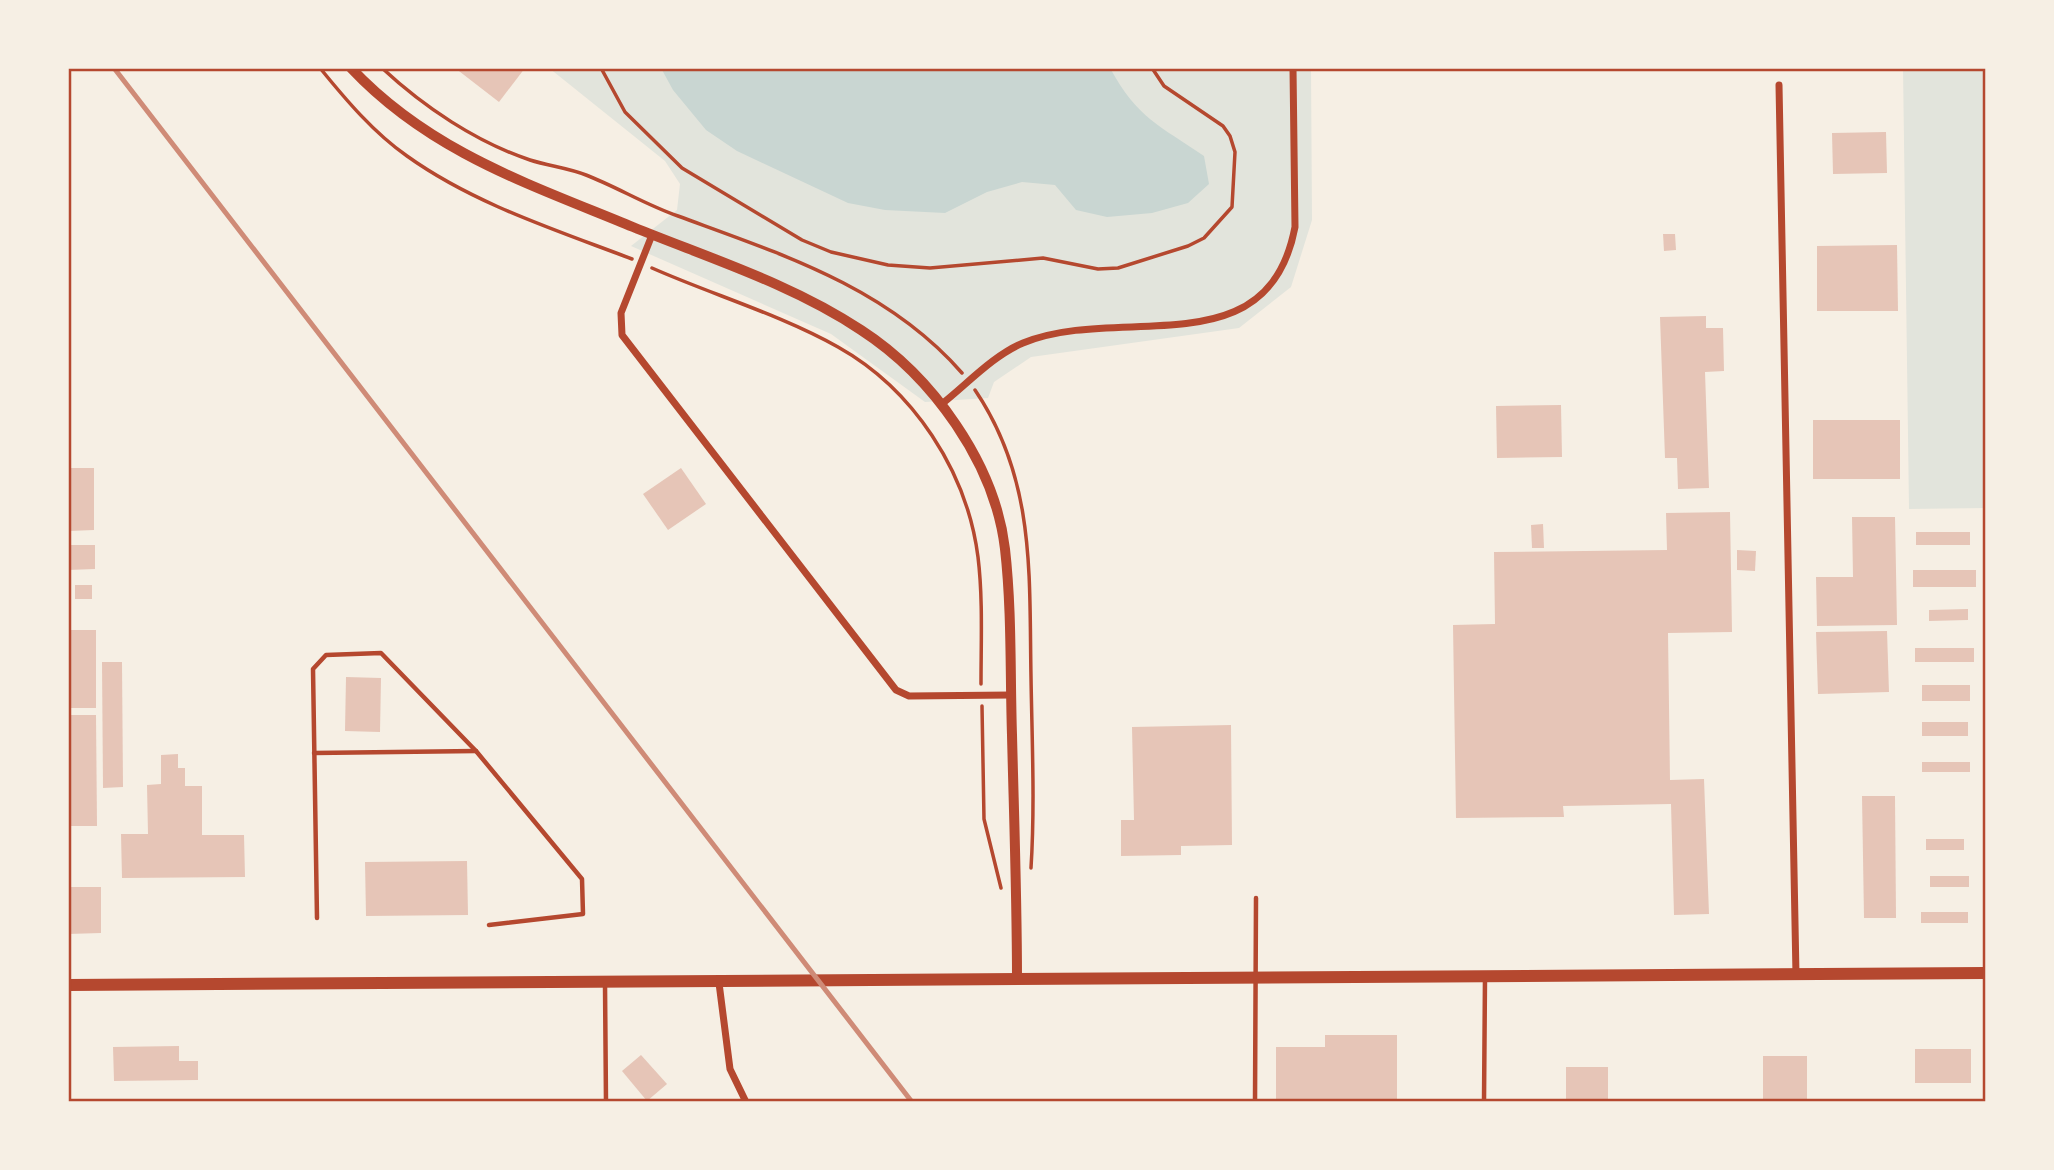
<svg xmlns="http://www.w3.org/2000/svg" width="2054" height="1170" font-family="'Exo 2',sans-serif">
<rect width="100%" height="100%" fill="#f6efe4"/>
<g fill="#e2e4dc">
<path d="M 549,68 L 1311,68 L 1312,220 L 1291,287 L 1239,328 L 1031,357 L 994,382 L 988,398 L 925,402 L 831,334 L 631,246 L 677,210 L 680,184 L 665,161 Z"/>
<path d="M 1903,68 L 1986,68 L 1986,508 L 1909,509 Z"/>
</g>
<path fill="#c9d6d2" d="M 661,68 L 1110,68 C 1138,119 1159,125 1204,156 L 1209,184 L 1188,203 L 1152,213 L 1107,217 L 1076,210 L 1055,185 L 1022,182 L 987,192 L 945,213 L 885,210 L 848,203 L 737,151 L 706,130 L 673,90 Z"/>
<g fill="#e6c5b7">
<path d="M 455,68 L 525,68 L 499,102 Z"/>
<path d="M 1886,132 L 1887,173 L 1833,174 L 1832,133 Z"/>
<path d="M 1663,234 L 1675,234 L 1676,250 L 1664,251 Z"/>
<path d="M 1897,245 L 1898,311 L 1817,311 L 1817,246 Z"/>
<path d="M 1706,316 L 1706,328 L 1723,328 L 1724,371 L 1705,372 L 1709,488 L 1678,489 L 1677,458 L 1665,458 L 1660,317 Z"/>
<path d="M 1561,405 L 1562,457 L 1497,458 L 1496,406 Z"/>
<rect x="1813" y="420" width="87" height="59"/>
<path d="M 69,468 L 94,468 L 94,530 L 69,531 Z"/>
<path d="M 681,468 L 706,504 L 668,530 L 643,494 Z"/>
<path d="M 1730,512 L 1732,632 L 1668,633 L 1670,780 L 1704,779 L 1709,914 L 1674,915 L 1671,804 L 1563,806 L 1564,817 L 1456,818 L 1453,625 L 1495,624 L 1494,552 L 1667,550 L 1666,513 Z"/>
<path d="M 1852,517 L 1895,517 L 1897,625 L 1817,626 L 1816,577 L 1853,577 Z"/>
<path d="M 1543,524 L 1544,548 L 1532,548 L 1531,525 Z"/>
<rect x="1916" y="532" width="54" height="13"/>
<path d="M 68,545 L 95,545 L 95,569 L 68,570 Z"/>
<path d="M 1737,550 L 1756,551 L 1755,571 L 1737,570 Z"/>
<rect x="1913" y="570" width="63" height="17"/>
<rect x="75" y="585" width="17" height="14"/>
<path d="M 1968,609 L 1968,620 L 1929,621 L 1929,610 Z"/>
<rect x="68" y="630" width="28" height="78"/>
<path d="M 1887,631 L 1889,692 L 1818,694 L 1816,632 Z"/>
<rect x="1915" y="648" width="59" height="14"/>
<path d="M 102,662 L 122,662 L 123,787 L 103,788 Z"/>
<path d="M 346,677 L 381,678 L 380,732 L 345,731 Z"/>
<rect x="1922" y="685" width="48" height="16"/>
<path d="M 69,715 L 96,715 L 97,826 L 71,826 Z"/>
<rect x="1922" y="722" width="46" height="14"/>
<path d="M 1231,725 L 1232,845 L 1181,846 L 1181,855 L 1121,856 L 1121,820 L 1134,820 L 1132,727 Z"/>
<path d="M 178,754 L 178,768 L 185,768 L 185,786 L 202,786 L 202,835 L 244,835 L 245,877 L 122,878 L 121,834 L 148,834 L 147,785 L 161,784 L 161,755 Z"/>
<rect x="1922" y="762" width="48" height="10"/>
<path d="M 1862,796 L 1895,796 L 1896,918 L 1864,918 Z"/>
<rect x="1926" y="839" width="38" height="11"/>
<path d="M 467,861 L 468,915 L 366,916 L 365,862 Z"/>
<rect x="1930" y="876" width="39" height="11"/>
<path d="M 68,887 L 101,887 L 101,933 L 68,934 Z"/>
<rect x="1921" y="912" width="47" height="11"/>
<path d="M 1325,1035 L 1397,1035 L 1397,1102 L 1276,1102 L 1276,1047 L 1325,1047 Z"/>
<path d="M 179,1046 L 179,1061 L 198,1061 L 198,1080 L 114,1081 L 113,1047 Z"/>
<rect x="1915" y="1049" width="56" height="34"/>
<path d="M 641,1055 L 667,1084 L 647,1101 L 622,1071 Z"/>
<rect x="1763" y="1056" width="44" height="46"/>
<rect x="1566" y="1067" width="42" height="35"/>
</g>
<g fill="none" stroke-linecap="round" stroke-linejoin="round">
<g stroke="#b5482f" stroke-width="3.5">
<path d="M 320,68 C 346,100 374,133 407,156 C 474,204 556,230 632,259"/>
<path d="M 382,68 C 424,107 476,142 530,160 C 549,166 568,168 586,175 C 617,187 646,205 678,216 C 781,254 887,287 962,373"/>
<path d="M 601,68 L 625,112 L 682,168 L 802,240 L 831,252 L 888,265 L 930,268 L 1043,258 L 1098,269 L 1118,268 L 1188,246 L 1204,238 L 1232,207 L 1235,152 L 1230,136 L 1223,126 L 1164,86 L 1152,68"/>
<path d="M 652,268 C 713,295 779,314 838,347 C 913,389 967,471 978,557 C 983,598 981,642 981,684"/>
<path d="M 975,390 C 1036,480 1029,575 1031,677 C 1032,741 1035,805 1031,868"/>
<path d="M 982,706 L 984,819 L 1001,888"/>
</g>
<g stroke="#b5482f" stroke-width="4.5">
<path d="M 314,753 L 476,751"/>
<path d="M 317,918 L 313,669 L 326,655 L 381,653 L 476,751 L 582,879 L 583,914 L 489,925"/>
<path d="M 605,984 L 606,1102"/>
<path d="M 511,1102 L 571,1102"/>
<path d="M 1255,1102 L 1256,898"/>
<path d="M 1484,1102 L 1485,977"/>
</g>
<g stroke="#b5482f" stroke-width="7">
<path d="M 1779,85 L 1796,975"/>
<path d="M 652,235 L 621,313 L 622,335 L 896,690 L 909,696 L 1011,695"/>
<path d="M 943,403 C 968,383 994,355 1023,343 C 1120,303 1268,370 1295,227 L 1293,68"/>
<path d="M 719,983 L 730,1069 L 746,1102"/>
</g>
<path stroke="#b5482f" stroke-width="10" d="M 351,68 C 430,152 529,184 633,227 C 709,258 792,284 861,330 C 932,376 995,463 1005,549 C 1012,611 1010,674 1012,735 C 1014,817 1017,898 1017,979"/>
<path stroke="#b5482f" stroke-width="12" d="M 68,985 L 1986,973"/>
<path stroke="#cf8b77" stroke-width="5" d="M 114,68 L 912,1102"/>
</g>
<rect width="2054" height="1170" fill="none" stroke="#f6efe4" stroke-width="140"/>
<rect x="70" y="70" width="1914" height="1030" fill="none" stroke="#b5482f" stroke-width="2.5"/>
</svg>
